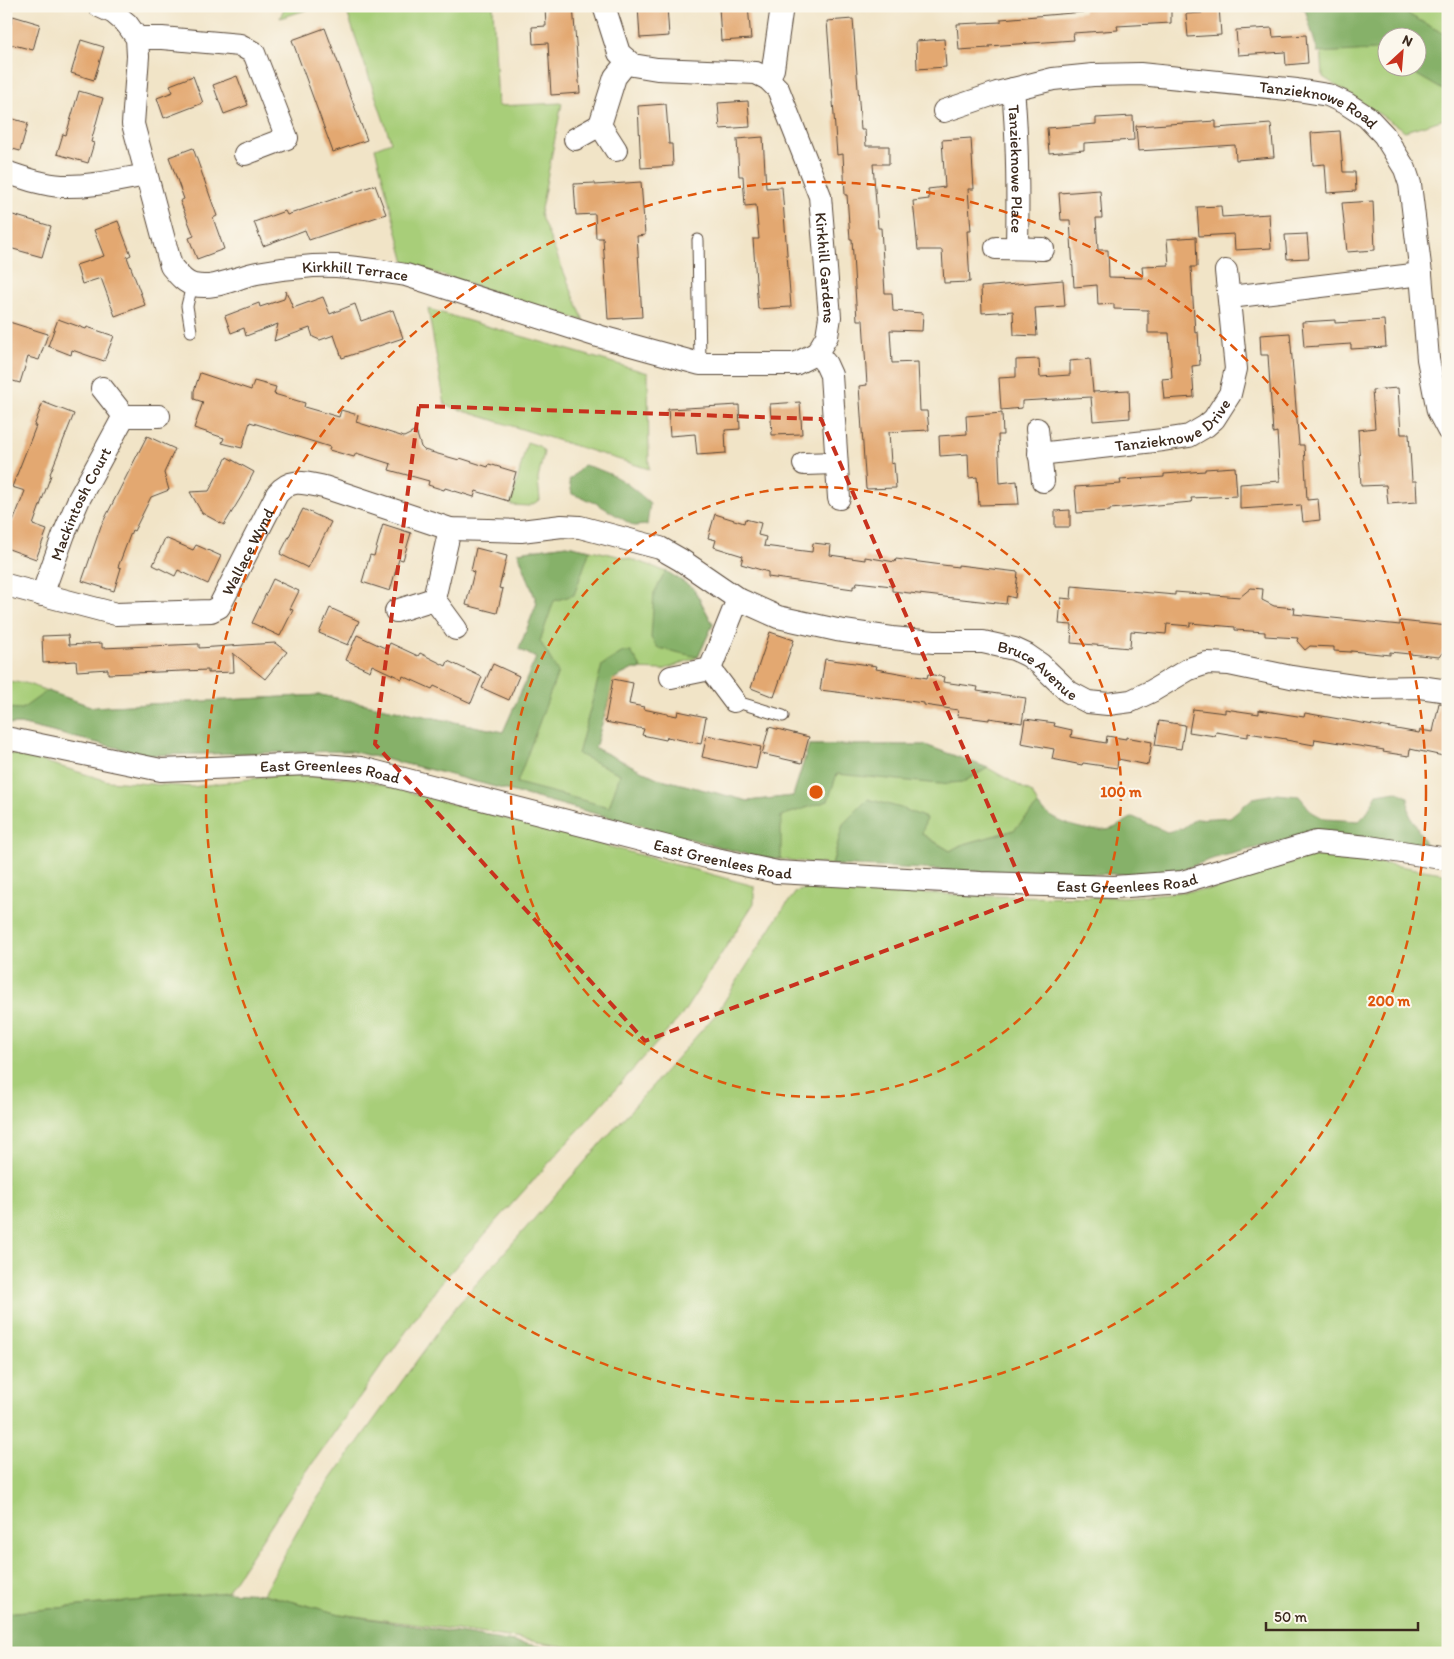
<svg xmlns="http://www.w3.org/2000/svg" width="1454" height="1659" font-family="Itim,sans-serif">
<rect width="100%" height="100%" fill="#fbf7ec"/>
<filter id="ink" filterUnits="userSpaceOnUse"><feTurbulence type="fractalNoise" baseFrequency=".02" numOctaves="2"/><feDisplacementMap in="SourceGraphic" scale="10" xChannelSelector="R" yChannelSelector="G"/><feConvolveMatrix kernelMatrix="1 2 1 2 8 2 1 2 1" color-interpolation-filters="sRGB"/></filter>
<filter id="wash" filterUnits="userSpaceOnUse"><feTurbulence type="fractalNoise" baseFrequency=".0096" numOctaves="4" result="noise"/><feDisplacementMap in="SourceGraphic" scale="20" xChannelSelector="R" yChannelSelector="G"/><feGaussianBlur stdDeviation="1.12" result="paint"/><feColorMatrix in="noise" values="0 0 0 0 0 0 0 0 0 0 0 0 0 0 0 0 0 1.4 0 .05"/><feComposite in="paint" operator="in"/></filter>
<g filter="url(#wash)">
<rect width="100%" height="100%" fill="#f1e4c7"/>
<g fill="#a8ce79" stroke="#727c4c" fill-rule="evenodd">
<path d="M 285,6 L 319,6 L 280,18 Z"/>
<path d="M 345,6 L 493,6 L 498,106 L 562,103 L 540,214 L 584,321 L 405,263 L 375,148 L 391,142 Z"/>
<path d="M 1304,6 L 1448,6 L 1448,118 L 1405,131 L 1323,77 L 1319,16 ZM 1386,38 L 1416,38 L 1416,68 L 1386,68 Z"/>
<path d="M 428,309 L 648,373 L 649,469 L 445,405 Z"/>
<path d="M 527,442 L 539,446 L 544,452 L 538,479 L 540,500 L 529,506 L 511,505 Z"/>
<path d="M 567,545 C 607,554 660,561 691,588 C 699,594 707,615 713,624 L 698,657 L 663,670 L 633,669 L 615,678 L 595,748 L 657,778 L 748,801 L 793,796 L 809,745 L 925,745 L 988,768 L 1032,793 L 1038,805 L 1014,830 L 961,845 L 950,851 L 922,834 L 843,824 L 832,865 L 758,857 L 432,770 L 350,751 L 147,755 L 20,724 L 6,724 L 6,681 L 25,683 L 93,707 L 321,695 L 503,732 L 536,658 L 519,649 L 537,603 L 518,552 Z"/>
<path d="M 6,753 L 22,755 L 108,781 L 193,787 L 285,774 L 361,779 L 754,886 L 754,903 L 682,1015 L 440,1284 L 304,1475 L 227,1592 L 6,1613 Z"/>
<path d="M 1319,853 L 1448,874 L 1448,1653 L 602,1653 L 515,1638 L 340,1614 L 263,1594 L 309,1510 L 454,1309 L 717,1013 L 780,913 L 796,892 L 810,887 L 981,896 L 1124,897 L 1214,889 Z"/>
</g>
<g fill="#86b169" stroke="#606e44">
<path d="M 1291,6 L 1393,6 L 1448,36 L 1448,93 L 1405,68 L 1416,68 L 1416,38 L 1386,38 L 1386,57 L 1375,50 L 1318,53 L 1305,9 Z"/>
<path d="M 584,465 C 616,474 626,482 650,503 L 647,525 L 634,526 L 596,503 L 572,494 L 569,480 Z"/>
<path d="M 567,545 L 590,550 L 574,595 L 554,601 L 540,641 L 558,672 L 517,783 L 609,807 L 620,774 L 578,754 L 602,665 L 623,652 L 631,652 L 642,669 L 633,669 L 615,678 L 595,748 L 657,778 L 748,801 L 793,796 L 809,745 L 925,745 L 988,768 L 963,782 L 939,784 L 837,774 L 828,801 L 781,816 L 781,859 L 758,857 L 432,770 L 350,751 L 147,755 L 20,724 L 6,724 L 6,708 L 22,709 L 47,691 L 93,707 L 321,695 L 503,732 L 536,658 L 519,649 L 537,603 L 518,552 Z"/>
<path d="M 666,571 L 693,588 L 713,624 L 698,657 L 658,648 L 651,638 L 654,593 Z"/>
<path d="M 1396,791 L 1408,797 L 1409,813 L 1426,845 L 1313,834 L 1215,858 L 1169,874 L 1038,874 L 832,865 L 843,824 L 868,799 L 901,808 L 926,818 L 922,834 L 950,851 L 961,845 L 1014,830 L 1038,805 C 1052,822 1083,832 1105,830 C 1114,830 1125,821 1133,817 L 1167,832 L 1183,828 L 1195,819 L 1230,817 L 1253,798 L 1275,794 L 1299,796 L 1312,812 L 1325,819 L 1359,821 L 1366,814 L 1377,794 Z"/>
<path d="M 227,1592 L 263,1594 L 340,1614 L 582,1653 L 6,1653 L 6,1613 Z"/>
</g>
<g id="blocks">
<g fill="#e3a871">
<path d="M 573,6 L 580,93 L 551,95 L 548,43 L 533,44 L 532,27 L 546,26 L 545,7 Z"/>
<path d="M 638,6 L 667,6 L 669,36 L 640,38 Z"/>
<path d="M 719,6 L 748,6 L 751,39 L 721,41 Z"/>
<path d="M 1106,6 L 1171,6 L 1171,23 L 1117,26 L 1118,30 L 1073,33 L 1074,40 L 989,46 L 989,48 L 959,50 L 957,24 L 1001,22 L 1001,19 L 1084,12 L 1084,8 Z"/>
<path d="M 1202,6 L 1219,6 L 1221,35 L 1188,37 L 1186,14 L 1202,13 Z"/>
<path d="M 13,16 L 40,24 L 33,50 L 6,43 Z"/>
<path d="M 853,19 L 861,130 L 865,130 L 866,146 L 889,146 L 889,164 L 873,164 L 878,228 L 881,228 L 885,293 L 892,293 L 893,311 L 923,313 L 922,331 L 890,330 L 892,363 L 918,362 L 920,411 L 927,411 L 929,430 L 889,432 L 891,464 L 894,463 L 896,488 L 866,489 L 859,386 L 867,385 L 863,320 L 857,320 L 852,239 L 850,239 L 847,195 L 845,195 L 843,154 L 837,155 L 827,21 Z"/>
<path d="M 325,28 L 367,140 L 333,152 L 292,40 Z"/>
<path d="M 1272,28 L 1273,37 L 1306,35 L 1308,63 L 1286,65 L 1285,52 L 1238,55 L 1236,30 Z"/>
<path d="M 944,39 L 946,67 L 917,69 L 916,41 Z"/>
<path d="M 81,40 L 104,47 L 94,80 L 71,73 Z"/>
<path d="M 193,76 L 203,103 L 164,118 L 157,98 L 173,92 L 170,85 Z"/>
<path d="M 237,76 L 248,105 L 224,114 L 213,85 Z"/>
<path d="M 79,91 L 103,98 L 91,142 L 94,143 L 88,163 L 57,154 L 63,134 L 66,135 Z"/>
<path d="M 748,101 L 750,127 L 720,129 L 718,103 Z"/>
<path d="M 666,104 L 669,144 L 672,144 L 673,166 L 641,168 L 638,106 Z"/>
<path d="M 1133,116 L 1134,140 L 1084,143 L 1084,150 L 1049,153 L 1047,128 L 1096,124 L 1096,118 Z"/>
<path d="M 6,117 L 28,123 L 20,151 L 6,147 Z"/>
<path d="M 1216,121 L 1216,128 L 1271,124 L 1274,157 L 1236,160 L 1235,145 L 1138,151 L 1136,126 Z"/>
<path d="M 1340,131 L 1343,172 L 1355,172 L 1356,191 L 1327,193 L 1325,164 L 1313,165 L 1311,133 Z"/>
<path d="M 763,137 L 766,188 L 782,187 L 791,307 L 758,309 L 753,239 L 759,239 L 756,205 L 745,206 L 743,176 L 739,176 L 737,139 Z"/>
<path d="M 971,138 L 974,189 L 968,189 L 971,231 L 967,231 L 970,282 L 944,283 L 942,250 L 918,250 L 913,201 L 929,199 L 928,189 L 945,187 L 942,140 Z"/>
<path d="M 193,148 L 217,216 L 213,218 L 224,249 L 197,259 L 189,238 L 194,236 L 180,201 L 184,199 L 169,157 Z"/>
<path d="M 641,182 L 645,235 L 637,236 L 642,317 L 608,319 L 603,238 L 596,238 L 595,214 L 576,215 L 574,184 L 595,183 L 595,185 Z"/>
<path d="M 375,185 L 386,214 L 309,240 L 305,230 L 263,246 L 254,222 L 285,211 L 287,215 Z"/>
<path d="M 1100,190 L 1102,218 L 1096,218 L 1098,250 L 1108,250 L 1109,277 L 1143,278 L 1142,266 L 1169,265 L 1167,239 L 1196,237 L 1197,267 L 1191,267 L 1195,333 L 1198,332 L 1200,365 L 1192,366 L 1194,397 L 1164,399 L 1162,379 L 1172,378 L 1169,333 L 1148,333 L 1148,310 L 1114,309 L 1114,304 L 1098,305 L 1097,285 L 1074,287 L 1070,220 L 1061,220 L 1059,193 Z"/>
<path d="M 1373,201 L 1375,250 L 1347,252 L 1342,203 Z"/>
<path d="M 1221,206 L 1222,217 L 1269,214 L 1271,248 L 1235,250 L 1234,234 L 1199,236 L 1197,207 Z"/>
<path d="M 6,213 L 51,226 L 42,257 L 6,247 Z"/>
<path d="M 118,221 L 131,255 L 127,257 L 145,305 L 115,316 L 101,278 L 82,284 L 76,265 L 104,256 L 94,230 Z"/>
<path d="M 1307,234 L 1309,258 L 1287,259 L 1285,235 Z"/>
<path d="M 1063,280 L 1065,306 L 1035,308 L 1037,336 L 1014,335 L 1013,311 L 982,313 L 981,287 Z"/>
<path d="M 286,291 L 293,308 L 323,297 L 330,314 L 355,304 L 361,321 L 393,310 L 403,338 L 342,358 L 334,335 L 320,340 L 313,337 L 310,328 L 274,341 L 278,324 L 246,336 L 244,328 L 231,333 L 225,316 L 259,303 L 260,307 L 284,299 Z"/>
<path d="M 58,319 L 86,329 L 87,327 L 114,336 L 104,361 L 72,350 L 71,355 L 48,346 Z"/>
<path d="M 1335,320 L 1335,323 L 1384,320 L 1386,347 L 1351,349 L 1351,344 L 1304,347 L 1302,322 Z"/>
<path d="M 6,321 L 48,334 L 39,360 L 28,357 L 20,383 L 6,379 Z"/>
<path d="M 1290,333 L 1299,445 L 1304,445 L 1307,500 L 1318,499 L 1320,520 L 1303,522 L 1301,505 L 1240,509 L 1240,484 L 1280,481 L 1277,432 L 1273,433 L 1268,355 L 1261,355 L 1260,335 Z"/>
<path d="M 1039,359 L 1040,377 L 1070,375 L 1070,361 L 1090,359 L 1093,392 L 1129,390 L 1130,418 L 1093,421 L 1091,397 L 1022,401 L 1022,408 L 1001,410 L 999,378 L 1016,377 L 1016,360 Z"/>
<path d="M 200,373 L 251,390 L 254,381 L 276,387 L 274,394 L 305,403 L 304,407 L 339,417 L 341,410 L 358,415 L 356,422 L 404,437 L 416,431 L 421,447 L 424,450 L 459,460 L 460,458 L 488,467 L 489,464 L 516,472 L 508,501 L 476,491 L 474,497 L 445,488 L 444,490 L 428,485 L 429,481 L 389,470 L 391,464 L 356,453 L 354,457 L 329,450 L 330,447 L 250,422 L 242,448 L 222,443 L 224,438 L 194,428 L 203,402 L 194,399 L 194,391 Z"/>
<path d="M 1398,388 L 1401,434 L 1409,434 L 1412,481 L 1416,481 L 1417,502 L 1388,504 L 1386,485 L 1361,486 L 1358,430 L 1375,428 L 1372,390 Z"/>
<path d="M 43,402 L 74,414 L 50,474 L 51,475 L 33,525 L 47,530 L 36,559 L 6,548 L 6,520 L 13,522 L 25,491 L 12,487 L 36,426 L 34,426 Z"/>
<path d="M 800,402 L 802,434 L 772,435 L 770,404 Z"/>
<path d="M 739,405 L 740,429 L 725,430 L 726,453 L 697,455 L 695,434 L 670,436 L 668,409 Z"/>
<path d="M 1002,413 L 1003,435 L 998,435 L 1000,483 L 1017,481 L 1019,504 L 979,505 L 977,477 L 969,478 L 968,454 L 940,456 L 939,436 L 967,434 L 966,416 Z"/>
<path d="M 147,436 L 175,449 L 164,473 L 169,490 L 151,497 L 134,531 L 132,530 L 118,567 L 121,568 L 114,591 L 82,581 L 101,526 Z"/>
<path d="M 227,457 L 254,472 L 241,497 L 224,525 L 202,513 L 190,492 L 209,491 Z"/>
<path d="M 1235,467 L 1237,496 L 1191,498 L 1192,502 L 1110,509 L 1110,511 L 1077,513 L 1075,487 L 1121,484 L 1120,480 L 1164,477 L 1164,474 L 1205,471 L 1205,469 Z"/>
<path d="M 303,509 L 331,522 L 308,568 L 280,554 Z"/>
<path d="M 1070,510 L 1070,527 L 1055,527 L 1055,511 Z"/>
<path d="M 715,514 L 744,523 L 745,519 L 761,523 L 758,535 L 766,537 L 764,546 L 812,552 L 813,543 L 831,545 L 830,555 L 865,560 L 865,557 L 895,562 L 896,559 L 958,567 L 958,565 L 1018,572 L 1015,598 L 1007,596 L 1006,604 L 892,591 L 892,586 L 857,582 L 856,586 L 853,586 L 853,589 L 768,577 L 768,572 L 741,564 L 743,556 L 714,547 L 716,540 L 708,538 Z"/>
<path d="M 383,524 L 411,533 L 403,560 L 399,559 L 390,591 L 362,582 L 370,555 L 374,556 Z"/>
<path d="M 165,538 L 193,550 L 196,545 L 221,556 L 208,584 L 178,570 L 175,576 L 153,565 Z"/>
<path d="M 476,548 L 507,556 L 499,588 L 503,589 L 497,613 L 466,605 L 474,572 L 471,571 Z"/>
<path d="M 273,579 L 299,591 L 290,609 L 293,610 L 280,636 L 252,623 Z"/>
<path d="M 1072,586 L 1175,595 L 1175,592 L 1240,597 L 1251,588 L 1263,589 L 1262,600 L 1274,606 L 1295,608 L 1294,614 L 1400,625 L 1400,621 L 1448,626 L 1448,649 L 1445,649 L 1439,657 L 1390,652 L 1390,655 L 1351,651 L 1351,652 L 1334,651 L 1334,647 L 1310,646 L 1305,650 L 1297,641 L 1298,638 L 1265,636 L 1265,632 L 1235,630 L 1235,627 L 1190,623 L 1190,626 L 1167,624 L 1166,634 L 1131,631 L 1130,648 L 1071,643 L 1072,625 L 1059,624 L 1061,598 L 1071,599 Z"/>
<path d="M 330,608 L 359,621 L 348,645 L 319,633 Z"/>
<path d="M 770,632 L 794,640 L 774,697 L 751,688 Z"/>
<path d="M 68,635 L 69,645 L 102,643 L 102,648 L 199,644 L 199,648 L 275,643 L 287,652 L 265,679 L 233,653 L 234,672 L 208,673 L 208,670 L 108,674 L 108,669 L 77,671 L 76,661 L 43,663 L 42,636 Z"/>
<path d="M 357,635 L 387,649 L 390,643 L 418,656 L 420,653 L 446,666 L 448,661 L 482,677 L 471,703 L 434,686 L 432,689 L 403,676 L 402,679 L 372,665 L 370,671 L 346,660 Z"/>
<path d="M 825,659 L 877,666 L 876,669 L 927,678 L 928,674 L 944,677 L 943,682 L 978,687 L 977,691 L 1026,698 L 1022,723 L 989,718 L 989,720 L 957,716 L 958,710 L 924,705 L 924,703 L 820,690 Z"/>
<path d="M 493,664 L 519,676 L 509,700 L 482,688 Z"/>
<path d="M 613,679 L 633,683 L 629,704 L 644,707 L 643,709 L 677,716 L 678,711 L 706,717 L 701,744 L 667,737 L 666,740 L 642,735 L 644,729 L 605,722 Z"/>
<path d="M 1439,703 L 1448,704 L 1448,757 L 1410,749 L 1409,756 L 1383,752 L 1384,750 L 1315,739 L 1314,745 L 1286,740 L 1286,739 L 1248,733 L 1248,737 L 1216,732 L 1215,736 L 1189,732 L 1193,709 L 1225,713 L 1225,709 L 1259,714 L 1259,710 L 1304,717 L 1305,713 L 1419,733 L 1420,730 L 1433,732 Z"/>
<path d="M 1025,719 L 1055,723 L 1054,726 L 1072,730 L 1071,737 L 1106,743 L 1107,736 L 1126,739 L 1126,737 L 1152,742 L 1148,765 L 1118,759 L 1117,768 L 1083,763 L 1082,765 L 1052,759 L 1054,749 L 1021,743 Z"/>
<path d="M 1159,721 L 1185,725 L 1181,749 L 1155,745 Z"/>
<path d="M 769,727 L 809,737 L 802,763 L 762,754 Z"/>
<path d="M 707,735 L 761,747 L 756,769 L 702,757 Z"/>
</g>
</g>
</g>
<g filter="url(#ink)">
<use href="#blocks" fill-opacity="0" stroke="#564637" stroke-width="1"/>
<g fill="none" stroke-linecap="round" stroke-linejoin="round">
<g stroke="#564637" stroke-width="13">
<g id="service">
<path d="M 698,240 L 700,364"/>
<path d="M 191,331 L 187,306 L 192,285"/>
<path d="M 734,701 L 783,716"/>
</g>
</g>
<g stroke="#564637" stroke-width="24">
<g id="minor">
<path id="s1" d="M 99,6 L 114,13 L 127,24 L 137,38 L 138,56 L 133,124 L 171,266 C 177,273 184,283 194,285 C 215,290 236,277 257,273 C 272,270 287,268 303,267 C 335,263 374,270 406,275 L 598,336 L 700,364 L 795,364 L 817,353"/>
<path id="s2" d="M 604,6 L 619,53 L 633,65 L 657,69 L 756,73 L 768,79 L 778,89 L 820,196 L 830,317 L 827,336 L 817,353 L 826,364 L 831,375 L 839,498"/>
<path d="M 137,38 L 162,38 L 240,45 L 254,53 L 287,138 L 245,154"/>
<path d="M 768,79 L 773,69 L 782,6"/>
<path id="s3" d="M 1013,89 C 1018,142 1018,195 1017,248"/>
<path id="s4" d="M 944,111 L 997,93 L 1053,79 L 1093,75 L 1140,74 L 1297,90 L 1328,95 L 1347,104 L 1367,117 L 1384,135 L 1405,169 L 1410,184 L 1421,274 L 1428,359 L 1438,411 L 1448,430"/>
<path d="M 600,125 L 615,77 L 627,62"/>
<path d="M 575,139 L 600,125 L 616,150"/>
<path d="M 6,172 C 24,178 43,185 62,186 C 90,187 118,180 146,175"/>
<path d="M 996,248 L 1043,249"/>
<path d="M 1230,297 L 1421,274"/>
<path d="M 102,388 L 124,416"/>
<path d="M 124,416 L 159,416"/>
<path d="M 1037,429 L 1043,481"/>
<path id="s5" d="M 1039,454 L 1163,440 L 1189,436 L 1206,426 L 1214,419 L 1230,394 L 1236,369 L 1226,271"/>
<path d="M 804,464 L 836,463"/>
<path d="M 450,529 L 434,599 L 456,629"/>
<path id="s6" d="M 6,585 L 116,614 L 211,611 L 219,607 L 277,494 C 291,477 305,483 324,487 L 450,529 L 521,531 L 562,526 L 580,527 L 660,548 L 681,560 L 738,599 L 778,617 L 837,630 L 892,638 L 934,642 L 983,642 L 1014,649 L 1027,655 L 1040,664 L 1069,692 L 1088,702 L 1108,704 L 1131,701 L 1152,691 L 1189,669 L 1207,663 L 1229,664 L 1291,677 L 1367,688 L 1420,687 L 1448,691"/>
<path id="s7" d="M 42,595 L 64,534 L 79,499 L 124,416"/>
<path d="M 396,611 L 434,599"/>
<path d="M 671,677 L 710,669"/>
<path d="M 734,701 L 710,669 L 738,599"/>
<path id="s8" d="M 6,738 L 161,770 L 310,764 L 361,768 L 707,857 L 777,872 L 981,883 L 1114,887 L 1182,882 L 1316,842 L 1369,847 L 1448,859"/>
</g>
</g>
<use href="#service" stroke="#fff" stroke-width="11"/>
<use href="#minor" stroke="#fff" stroke-width="22"/>
</g>
</g>
<path fill="none" stroke="#c8321e" stroke-width="4" stroke-dasharray="10 6" stroke-linejoin="round" d="M 419,406 L 821,419 L 1028,897 L 645,1041 L 375,744 Z"/>
<g fill="none" stroke="#df570d" stroke-width="2.5" stroke-dasharray="9 6">
<circle cx="816" cy="792" r="305"/>
<circle cx="816" cy="792" r="610"/>
</g>
<g text-anchor="middle" dominant-baseline="central" stroke-width="4" stroke-linejoin="round" paint-order="stroke">
<g font-size="16" fill="#3b2a1e" stroke="#fbf7ec">
<text stroke="none"><textPath href="#s4" startOffset="384">Tanzieknowe Road</textPath></text>
<text stroke="none"><textPath href="#s3" startOffset="80">Tanzieknowe Place</textPath></text>
<text stroke="none"><textPath href="#s2" startOffset="406">Kirkhill Gardens</textPath></text>
<text stroke="none"><textPath href="#s1" startOffset="478">Kirkhill Terrace</textPath></text>
<text stroke="none"><textPath href="#s5" startOffset="140">Tanzieknowe Drive</textPath></text>
<text stroke="none"><textPath href="#s7" startOffset="99">Mackintosh Court</textPath></text>
<text stroke="none"><textPath href="#s6" startOffset="280">Wallace Wynd</textPath></text>
<text stroke="none"><textPath href="#s6" startOffset="1149">Bruce Avenue</textPath></text>
<text stroke="none"><textPath href="#s8" startOffset="328">East Greenlees Road</textPath></text>
<text stroke="none"><textPath href="#s8" startOffset="732">East Greenlees Road</textPath></text>
<text stroke="none"><textPath href="#s8" startOffset="1138">East Greenlees Road</textPath></text>
</g>
</g>
<circle cx="816" cy="792" r="8" fill="#df570d" stroke="#fbf7ec" stroke-width="2.5"/>
<g font-size="15" text-anchor="middle" font-weight="bold" fill="#df570d" stroke="#fbf7ec" stroke-width="4" stroke-linejoin="round" paint-order="stroke">
<text x="1121" y="797">100 m</text>
<text x="1389" y="1006">200 m</text>
</g>
<rect width="1454" height="1659" fill="none" stroke="#fbf7ec" stroke-width="25"/>
<g transform="translate(1402 52) rotate(26)"><circle r="24" fill="#fbf7ec" stroke="#aea59a"/>
<path d="M0-4L9 19L0 12L-9 19Z" fill="#c8321e"/>
<text y="-8" font-size="14" font-weight="bold" text-anchor="middle" fill="#3b2a1e">N</text>
</g>
<path d="M1266 1622v8h152v-8" fill="none" stroke="#3b2a1e" stroke-width="2.5"/>
<text x="1274" y="1622" font-size="15" fill="#3b2a1e" stroke="#fbf7ec" stroke-width="4" paint-order="stroke">50 m</text>
</svg>
